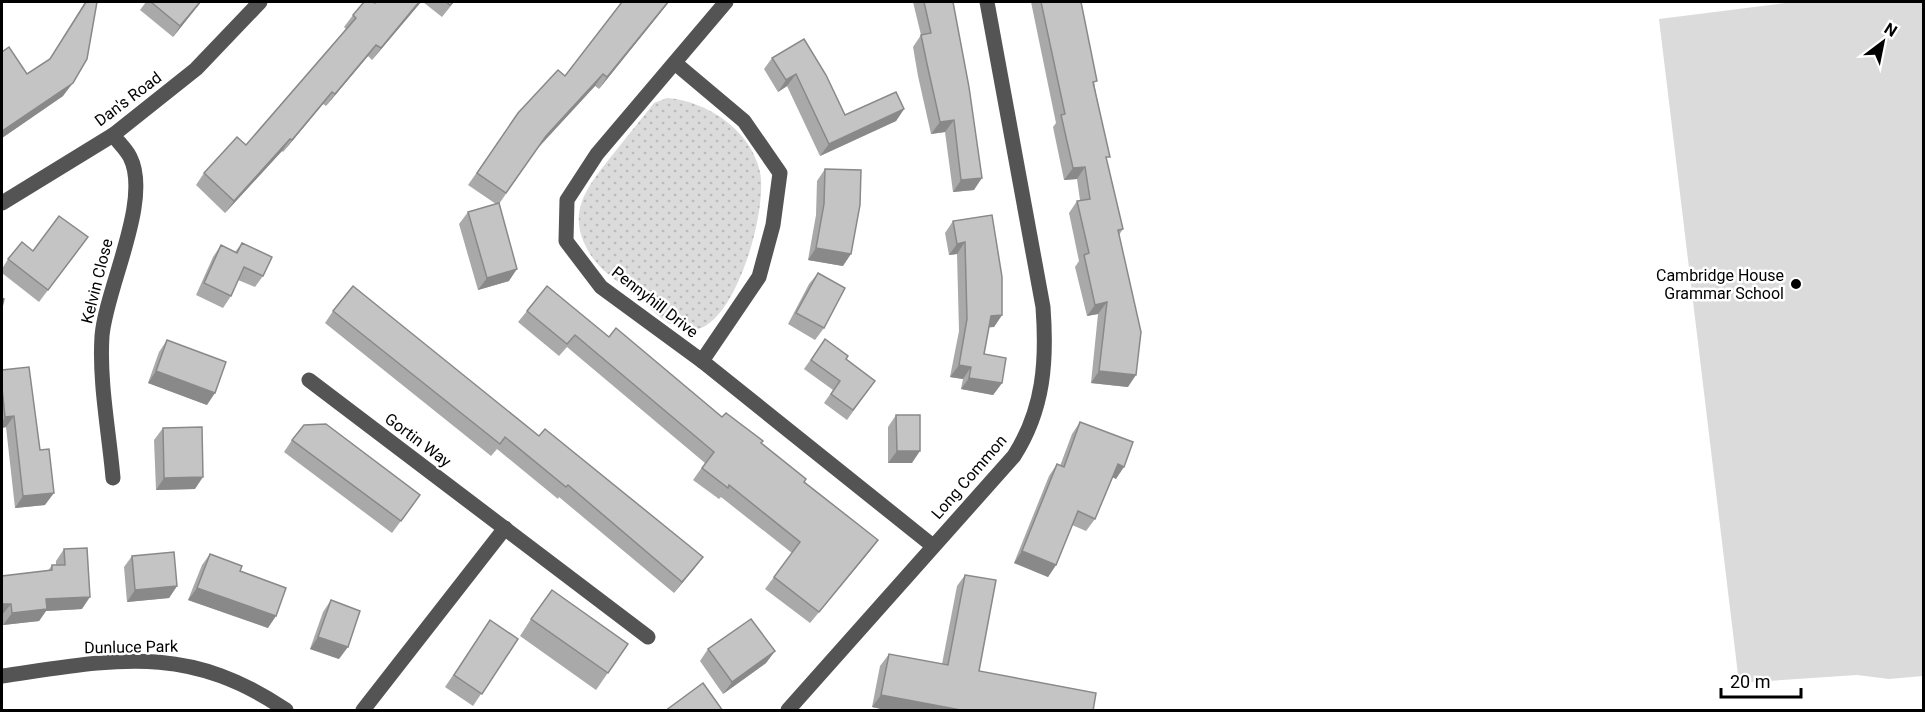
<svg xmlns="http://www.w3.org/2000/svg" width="1925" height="712" font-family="Roboto,sans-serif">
<defs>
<pattern id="grass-dots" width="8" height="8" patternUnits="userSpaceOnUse" patternTransform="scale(1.5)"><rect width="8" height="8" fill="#dbdbdb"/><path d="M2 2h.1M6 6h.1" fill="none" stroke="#bababa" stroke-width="1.8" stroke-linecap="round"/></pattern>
</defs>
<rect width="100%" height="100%" fill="#fff"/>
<path fill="url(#grass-dots)" d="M 667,98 C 707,101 751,130 760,172 C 768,209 736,325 694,330 C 672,333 651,308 636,296 C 622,284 603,273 592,257 C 563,214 587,187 614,153 C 627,136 641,120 654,103 Z"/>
<path fill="#dbdbdb" d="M 1793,2 L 1923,2 L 1923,676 L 1889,679 L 1857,675 L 1739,683 L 1659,19 Z"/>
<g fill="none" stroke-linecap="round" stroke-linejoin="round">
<g stroke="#545454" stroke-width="15">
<path d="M 726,2 L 597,154 L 567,200 L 566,241 L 601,287 L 702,361 L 933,546"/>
<path d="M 675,63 L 744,121 L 780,173 L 773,225 L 759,277 L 702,361"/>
<path d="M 113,135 C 118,142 126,149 130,157 C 152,200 106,288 102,336 C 99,382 109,432 113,478"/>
<path d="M 2,203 L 113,135 L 196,69 L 260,2"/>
<path d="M 309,380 L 648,637"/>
<path d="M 2,676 C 114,660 186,642 286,710"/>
<path d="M 363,710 L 505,528"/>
<path d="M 788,710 L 1014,456 C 1044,409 1047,361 1043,307 L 987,2"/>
</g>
</g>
<g fill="#a9a9a9">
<path d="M 83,2 L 97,2 L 63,96 L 2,138 L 2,52 L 27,74 L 49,60 L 85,2 Z"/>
<path d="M 146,2 L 201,2 L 173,37 L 140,10 Z"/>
<path d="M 377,2 L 421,2 L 372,60 L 368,56 L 326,106 L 323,104 L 283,152 L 282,151 L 225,213 L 196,185 L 204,173 L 246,145 L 346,29 L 344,27 L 353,15 L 375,3 Z"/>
<path d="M 423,2 L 454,2 L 442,17 Z"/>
<path d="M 622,2 L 669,2 L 599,89 L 595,86 L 538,147 L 499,204 L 509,281 L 478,290 L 459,224 L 468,212 L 496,204 L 468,185 L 518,113 L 565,76 Z"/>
<path d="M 913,2 L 953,2 L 974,190 L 953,192 L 945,132 L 931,134 L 918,76 L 913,47 L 921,35 Z"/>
<path d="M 1031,2 L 1081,2 L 1107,161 L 1123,229 L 1119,235 L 1128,387 L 1091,383 L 1098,314 L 1087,316 L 1075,267 L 1079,261 L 1069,213 L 1077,201 L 1080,200 L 1077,179 L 1064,180 L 1053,127 L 1056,123 Z"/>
<path d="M 804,39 L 845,115 L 904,109 L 896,121 L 820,156 L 787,86 L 778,92 L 764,69 L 772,58 Z"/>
<path d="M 825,169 L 843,266 L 808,260 L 816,215 L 817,181 Z"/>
<path d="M 992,215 L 1002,315 L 994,327 L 989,327 L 984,354 L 1002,383 L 993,395 L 961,389 L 963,379 L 950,377 L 959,331 L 957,254 L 949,255 L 945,233 L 953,221 Z"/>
<path d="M 88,237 L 39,302 L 2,273 L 2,269 L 8,259 Z"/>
<path d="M 242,243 L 263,276 L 255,287 L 238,280 L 231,296 L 223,308 L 196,295 L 213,257 L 221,245 L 235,252 Z"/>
<path d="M 818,273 L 824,328 L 815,340 L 788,324 L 809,284 Z"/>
<path d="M 333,311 L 539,436 L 703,557 L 674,593 L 559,497 L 558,499 L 497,449 L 491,456 L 325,323 Z"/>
<path d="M 527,311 L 609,337 L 722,417 L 761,443 L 805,482 L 878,540 L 869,552 L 810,623 L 765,589 L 792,553 L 721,497 L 719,499 L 693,480 L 705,463 L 567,347 L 559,356 L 518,322 Z"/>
<path d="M 825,339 L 846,359 L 875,381 L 847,420 L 824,403 L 833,390 L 804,369 Z"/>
<path d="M 167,340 L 207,405 L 148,383 L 159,352 Z"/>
<path d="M 2,370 L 40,450 L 45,505 L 15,508 L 6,427 L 2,428 Z"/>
<path d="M 896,415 L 912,463 L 888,463 L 888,427 Z"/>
<path d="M 1080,422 L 1116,479 L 1113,477 L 1095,519 L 1086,531 L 1072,525 L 1056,565 L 1048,577 L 1014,563 L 1049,476 L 1057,464 L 1060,466 L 1072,434 Z"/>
<path d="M 163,428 L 195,489 L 156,490 L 154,440 Z"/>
<path d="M 292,440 L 420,495 L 392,533 L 284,452 Z"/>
<path d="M 64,549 L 82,609 L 46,611 L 39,621 L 3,625 L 2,576 L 48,571 L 52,565 L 56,565 L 56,561 Z"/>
<path d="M 210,554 L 240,571 L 268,628 L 188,600 L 202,565 Z"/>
<path d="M 132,556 L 177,586 L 169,598 L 127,602 L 124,567 Z"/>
<path d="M 965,575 L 979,671 L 1093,711 L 890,711 L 872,707 L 880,666 L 889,654 L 942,664 L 957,586 Z"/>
<path d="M 331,600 L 339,659 L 310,649 L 323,612 Z"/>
<path d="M 531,619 L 628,644 L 596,690 L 520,636 Z"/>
<path d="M 490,620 L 518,639 L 473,706 L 445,687 Z"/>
<path d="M 708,649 L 775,651 L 766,663 L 723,694 L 700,661 Z"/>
</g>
<g fill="#898989">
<path d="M 200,2 L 201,2 L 173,37 L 180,26 Z"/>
<path d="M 419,2 L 421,2 L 372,60 L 381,48 Z"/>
<path d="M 668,2 L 669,2 L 599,89 L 607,77 Z"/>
<path d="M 376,45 L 368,56 L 326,106 L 335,94 Z"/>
<path d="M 603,74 L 595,86 L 538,148 L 546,136 Z"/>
<path d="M 796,74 L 787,86 L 778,92 L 786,80 Z"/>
<path d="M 73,83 L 63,96 L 2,138 L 2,131 Z"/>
<path d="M 332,92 L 323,104 L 283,152 L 292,140 Z"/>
<path d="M 904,109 L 896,121 L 820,156 L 829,144 Z"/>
<path d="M 954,120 L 945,132 L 931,134 L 940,122 Z"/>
<path d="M 290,139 L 282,151 L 225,213 L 234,201 Z"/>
<path d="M 1085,167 L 1077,179 L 1064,180 L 1073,168 Z"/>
<path d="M 982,178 L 974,190 L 953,192 L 961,180 Z"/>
<path d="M 965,242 L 957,254 L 949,255 L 957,244 Z"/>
<path d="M 816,248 L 851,254 L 843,266 L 808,260 Z"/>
<path d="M 517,269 L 509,281 L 478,290 L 487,278 Z"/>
<path d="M 1107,302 L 1098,314 L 1087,316 L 1095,305 Z"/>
<path d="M 1002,315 L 994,327 L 983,328 L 991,316 Z"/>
<path d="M 959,365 L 971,367 L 963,379 L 950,377 Z"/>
<path d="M 156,371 L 215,393 L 207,405 L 148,383 Z"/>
<path d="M 1099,371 L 1136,375 L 1128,387 L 1091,383 Z"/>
<path d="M 969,378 L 1002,383 L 993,395 L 961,389 Z"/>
<path d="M 14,416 L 6,427 L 2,428 L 2,422 L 5,417 Z"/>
<path d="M 897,451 L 920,451 L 912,463 L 888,463 Z"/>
<path d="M 1118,464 L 1124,467 L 1116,479 L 1110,476 Z"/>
<path d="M 203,477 L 195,489 L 156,490 L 164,478 Z"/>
<path d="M 54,493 L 45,505 L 15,508 L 23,496 Z"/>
<path d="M 878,540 L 869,552 L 810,623 L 819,612 Z"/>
<path d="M 1022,551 L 1056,565 L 1048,577 L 1014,563 Z"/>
<path d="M 703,557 L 694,569 L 674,593 L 682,582 Z"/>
<path d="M 177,586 L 169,598 L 127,602 L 135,590 Z"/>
<path d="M 197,588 L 276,616 L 268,628 L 188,600 Z"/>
<path d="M 90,597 L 82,609 L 46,611 L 39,621 L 3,625 L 12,613 L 46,599 Z"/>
<path d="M 2,604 L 11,604 L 2,615 Z"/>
<path d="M 318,637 L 348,647 L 339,659 L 310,649 Z"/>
<path d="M 775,651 L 766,663 L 723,694 L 732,682 Z"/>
<path d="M 881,695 L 966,711 L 890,711 L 872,707 Z"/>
</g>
<g fill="#c4c4c4" stroke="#898989" stroke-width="1.5">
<path d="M 86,2 L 97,2 L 87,59 L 73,83 L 2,131 L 2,52 L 9,47 L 27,74 L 50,59 Z"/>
<path d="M 151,2 L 200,2 L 180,26 Z"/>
<path d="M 364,2 L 373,2 L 375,3 L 377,2 L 419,2 L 381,48 L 376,45 L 335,94 L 332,92 L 292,140 L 290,139 L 234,201 L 204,173 L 237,137 L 246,145 L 356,18 L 353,15 Z"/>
<path d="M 446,2 L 453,2 L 450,5 Z"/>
<path d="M 622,2 L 668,2 L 607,77 L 603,74 L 546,136 L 506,193 L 477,173 L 518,113 L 558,70 L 565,76 Z"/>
<path d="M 924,2 L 953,2 L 969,87 L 982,178 L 961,180 L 954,120 L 940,122 L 927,64 L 921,35 L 931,33 Z"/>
<path d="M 1041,2 L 1081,2 L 1097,81 L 1093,82 L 1110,157 L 1106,157 L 1123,229 L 1118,230 L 1141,332 L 1136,375 L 1099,371 L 1107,302 L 1095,305 L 1084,255 L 1089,253 L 1077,201 L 1090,199 L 1085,167 L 1073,168 L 1061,115 L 1065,114 Z"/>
<path d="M 804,39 L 826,75 L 845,115 L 896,92 L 904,109 L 829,144 L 796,74 L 786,80 L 772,58 Z"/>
<path d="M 825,169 L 861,170 L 860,205 L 851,254 L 816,248 L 824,204 Z"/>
<path d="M 499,203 L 517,269 L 487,278 L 468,212 Z"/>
<path d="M 992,215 L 1002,277 L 1002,315 L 991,316 L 984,354 L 1006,358 L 1002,383 L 969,378 L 971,367 L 959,365 L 967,319 L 965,242 L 957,244 L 953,221 Z"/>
<path d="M 59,216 L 88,237 L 48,290 L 8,259 L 22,242 L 33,251 Z"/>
<path d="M 242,243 L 272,257 L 263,276 L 244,267 L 231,296 L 204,283 L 221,245 L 237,253 Z"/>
<path d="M 818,273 L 845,288 L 824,328 L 796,313 Z"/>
<path d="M 353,286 L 539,436 L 545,429 L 703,557 L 682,582 L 568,485 L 566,487 L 505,437 L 500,444 L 333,311 Z"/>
<path d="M 547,286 L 609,337 L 616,328 L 722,417 L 726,413 L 763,441 L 761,443 L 806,479 L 804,482 L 878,540 L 819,612 L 774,577 L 800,542 L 729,485 L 728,488 L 702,468 L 714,452 L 575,335 L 567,344 L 527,311 Z"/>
<path d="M 2,298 L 4,299 L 2,307 Z"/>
<path d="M 825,339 L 848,356 L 846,359 L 875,381 L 853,410 L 831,394 L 840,381 L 811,360 Z"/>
<path d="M 167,340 L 226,362 L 215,393 L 156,371 Z"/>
<path d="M 29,367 L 40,450 L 49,449 L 54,493 L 23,496 L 14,416 L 5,417 L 2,388 L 2,370 Z"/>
<path d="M 896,415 L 920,415 L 920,451 L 897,451 Z"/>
<path d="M 1080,422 L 1133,442 L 1124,467 L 1118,464 L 1095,519 L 1078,511 L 1056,565 L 1022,551 L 1057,464 L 1064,467 Z"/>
<path d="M 326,424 L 420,495 L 401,521 L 292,440 L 304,425 Z"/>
<path d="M 202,427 L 203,477 L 164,478 L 163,428 Z"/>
<path d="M 87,548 L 90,597 L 46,599 L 47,609 L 12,613 L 11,604 L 2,604 L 2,576 L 52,570 L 52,565 L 65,565 L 64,549 Z"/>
<path d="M 174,552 L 177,586 L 135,590 L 132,556 Z"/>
<path d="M 210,554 L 242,566 L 240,571 L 286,588 L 276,616 L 197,588 Z"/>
<path d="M 965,575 L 996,580 L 979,671 L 1096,693 L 1093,711 L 966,711 L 881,695 L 889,654 L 948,665 Z"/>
<path d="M 552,590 L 628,644 L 608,673 L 531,619 Z"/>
<path d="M 331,600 L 360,611 L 348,647 L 318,637 Z"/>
<path d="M 751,619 L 775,651 L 732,682 L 708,649 Z"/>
<path d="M 490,620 L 518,639 L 482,694 L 454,675 Z"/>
<path d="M 703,683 L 723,711 L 665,711 Z"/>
</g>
<circle fill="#000" stroke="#fff" stroke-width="2" cx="1796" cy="284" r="6"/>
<g text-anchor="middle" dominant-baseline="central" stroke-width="5" stroke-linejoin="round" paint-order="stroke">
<g font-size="16" fill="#000" stroke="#fff">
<text transform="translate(128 99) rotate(-37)">Dan's Road</text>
<text transform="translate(97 281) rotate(-76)">Kelvin Close</text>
<text transform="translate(655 302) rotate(38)">Pennyhill Drive</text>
<text transform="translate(418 440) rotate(37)">Gortin Way</text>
<text transform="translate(969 477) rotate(-49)">Long Common</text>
<text transform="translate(131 647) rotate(-1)">Dunluce Park</text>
</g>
<g font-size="16" fill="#000" stroke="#fff" text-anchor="end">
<text x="1784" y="275">Cambridge House<tspan x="1784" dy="18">Grammar School</tspan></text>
</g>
</g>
<rect width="1925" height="712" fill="none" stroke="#000000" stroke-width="6"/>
<g transform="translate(1883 42) rotate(32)" stroke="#ffffff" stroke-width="4.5" paint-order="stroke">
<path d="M0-4.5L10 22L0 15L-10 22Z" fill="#000000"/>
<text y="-9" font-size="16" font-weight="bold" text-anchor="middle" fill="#000000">N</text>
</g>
<path d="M1721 688v9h80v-9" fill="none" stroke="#000000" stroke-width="3"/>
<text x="1730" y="688" font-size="18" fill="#000000" stroke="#ffffff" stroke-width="4.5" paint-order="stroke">20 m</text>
</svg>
